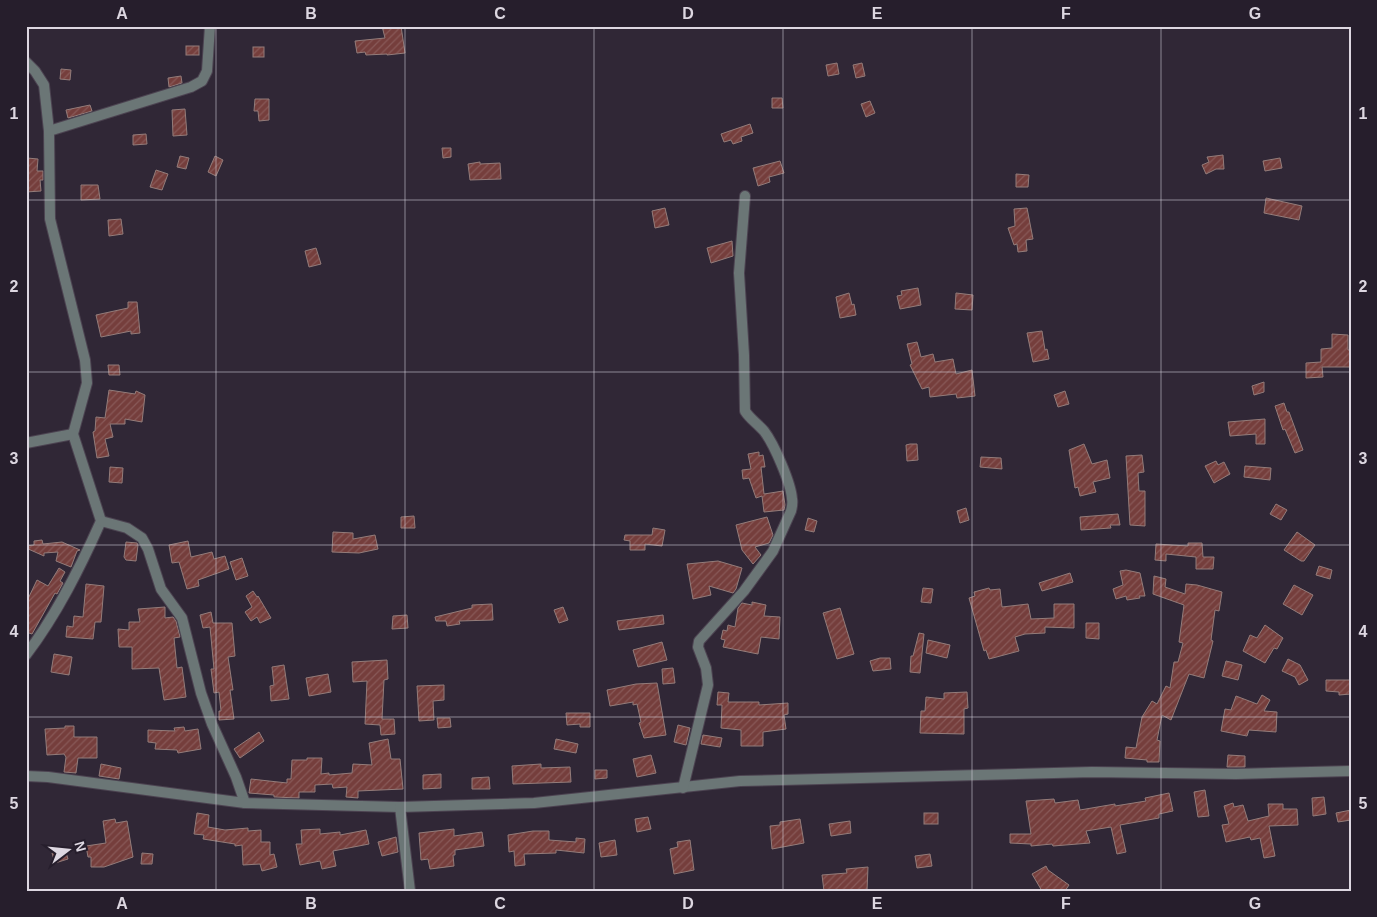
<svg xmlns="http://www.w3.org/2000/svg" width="1377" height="917" font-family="Helvetica,sans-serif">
<defs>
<pattern id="building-hatch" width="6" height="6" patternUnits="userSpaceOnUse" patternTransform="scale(1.25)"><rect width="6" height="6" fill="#753e3c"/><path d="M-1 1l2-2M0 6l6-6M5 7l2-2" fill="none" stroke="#885958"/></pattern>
</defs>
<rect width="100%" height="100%" fill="#302736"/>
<g fill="url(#building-hatch)" stroke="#937c7a">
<path d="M 382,26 L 401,26 L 405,53 L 387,55 L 387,54 L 366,55 L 365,52 L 357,53 L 355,41 L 385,38 Z"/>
<rect x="186" y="46" width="13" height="9"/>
<rect x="253" y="47" width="11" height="10"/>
<path d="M 837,63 L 839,74 L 828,76 L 826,65 Z"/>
<path d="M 862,63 L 865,76 L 856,78 L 853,65 Z"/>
<path d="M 61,69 L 71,70 L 70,80 L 60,79 Z"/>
<path d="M 181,76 L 182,83 L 169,87 L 168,78 Z"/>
<path d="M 772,98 L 782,98 L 783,108 L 772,108 Z"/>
<path d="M 255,99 L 269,99 L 269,120 L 259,121 L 258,111 L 254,111 Z"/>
<path d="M 870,101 L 875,113 L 866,117 L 861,104 Z"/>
<path d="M 90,105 L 92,111 L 68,118 L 66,110 Z"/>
<path d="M 185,109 L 187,135 L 173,136 L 172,110 Z"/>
<path d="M 750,124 L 753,133 L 741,137 L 742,141 L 733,144 L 731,140 L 724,142 L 721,134 Z"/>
<path d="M 146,134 L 147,144 L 133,145 L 133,135 Z"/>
<path d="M 442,148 L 451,148 L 451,157 L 443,158 Z"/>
<path d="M 1223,155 L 1224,169 L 1216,169 L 1206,174 L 1202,165 L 1209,162 L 1207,157 Z"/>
<path d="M 180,156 L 189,158 L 186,169 L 177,167 Z"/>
<path d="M 215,156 L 223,160 L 216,176 L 208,172 Z"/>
<path d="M 27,158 L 38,159 L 37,171 L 43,171 L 43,180 L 40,180 L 41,191 L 26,192 Z"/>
<path d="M 1280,158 L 1282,168 L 1265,171 L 1263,161 Z"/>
<path d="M 780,161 L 784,173 L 769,177 L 770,182 L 758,186 L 753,168 Z"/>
<path d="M 480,162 L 480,164 L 500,163 L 501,179 L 470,180 L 468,164 Z"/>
<path d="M 156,170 L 168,174 L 162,190 L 150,187 Z"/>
<path d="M 1016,174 L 1029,175 L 1028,187 L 1016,187 Z"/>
<path d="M 81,185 L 98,185 L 100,199 L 81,200 Z"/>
<path d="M 1266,198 L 1302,206 L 1299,220 L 1264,213 Z"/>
<path d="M 665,208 L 669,225 L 655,228 L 652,211 Z"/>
<path d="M 1027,208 L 1033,239 L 1026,240 L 1027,251 L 1018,252 L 1017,244 L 1014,245 L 1008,228 L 1015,226 L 1014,209 Z"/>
<path d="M 121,219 L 123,234 L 109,236 L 108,220 Z"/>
<path d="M 732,241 L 733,256 L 711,263 L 707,248 Z"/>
<path d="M 316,248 L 321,264 L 309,267 L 305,251 Z"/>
<path d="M 918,288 L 921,305 L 900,309 L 897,296 L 902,295 L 901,291 Z"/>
<path d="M 849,293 L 852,305 L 854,304 L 856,315 L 840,318 L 836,297 Z"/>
<path d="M 956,293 L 973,295 L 972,310 L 955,309 Z"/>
<path d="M 128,302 L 137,302 L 140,333 L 131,334 L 131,331 L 101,337 L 96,315 L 128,308 Z"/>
<path d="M 1042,331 L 1045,350 L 1047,349 L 1049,359 L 1033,362 L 1027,333 Z"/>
<path d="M 1332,334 L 1348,335 L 1348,350 L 1351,350 L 1351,367 L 1322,367 L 1323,377 L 1306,378 L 1306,363 L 1321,362 L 1321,349 L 1332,348 Z"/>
<path d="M 917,342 L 921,357 L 933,354 L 935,362 L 953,359 L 956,374 L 972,370 L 975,396 L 957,398 L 956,394 L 930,397 L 929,387 L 922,389 L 910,365 L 912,364 L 907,344 Z"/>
<path d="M 108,365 L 119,365 L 120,375 L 109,375 Z"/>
<path d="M 1264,382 L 1264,392 L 1254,395 L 1252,386 Z"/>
<path d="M 109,390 L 135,394 L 136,391 L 145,395 L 142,422 L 125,419 L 125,424 L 110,424 L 113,437 L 105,439 L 109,456 L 97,458 L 93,432 L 95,431 L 96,417 L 105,418 Z"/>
<path d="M 1065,391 L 1069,404 L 1058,407 L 1054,395 Z"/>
<path d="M 1284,403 L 1287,412 L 1289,412 L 1303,450 L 1295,453 L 1285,429 L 1283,430 L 1275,406 Z"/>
<path d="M 1265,419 L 1265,444 L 1256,444 L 1256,434 L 1230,436 L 1228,422 Z"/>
<path d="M 910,444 L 917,444 L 918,460 L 907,461 L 906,445 Z"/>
<path d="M 1084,444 L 1092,464 L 1107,460 L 1110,478 L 1093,482 L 1096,492 L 1080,496 L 1078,487 L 1075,488 L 1069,450 Z"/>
<path d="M 759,452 L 759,456 L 763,455 L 765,467 L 761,467 L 764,494 L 783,491 L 785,505 L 784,510 L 764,512 L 762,496 L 756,498 L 749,478 L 743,479 L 742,470 L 751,469 L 748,454 Z"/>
<path d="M 1142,455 L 1144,472 L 1138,473 L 1139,491 L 1145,491 L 1145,526 L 1130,525 L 1126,456 Z"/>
<path d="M 981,457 L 1001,458 L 1002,469 L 980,467 Z"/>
<path d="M 1216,461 L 1218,465 L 1224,462 L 1230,474 L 1214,483 L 1205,466 Z"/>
<path d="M 1245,466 L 1271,468 L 1270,480 L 1244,477 Z"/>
<path d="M 110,467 L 123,468 L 122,483 L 109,482 Z"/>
<path d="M 1276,504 L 1287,510 L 1281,520 L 1270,514 Z"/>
<path d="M 966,508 L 969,520 L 960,523 L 957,511 Z"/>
<path d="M 1118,514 L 1120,525 L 1110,525 L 1111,528 L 1081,530 L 1080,517 Z"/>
<path d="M 414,516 L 415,528 L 401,528 L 401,517 Z"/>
<path d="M 767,517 L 773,535 L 769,543 L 755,547 L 761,555 L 753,564 L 742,550 L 736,525 Z"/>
<path d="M 808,518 L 817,521 L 814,532 L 805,530 Z"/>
<path d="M 653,528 L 665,530 L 662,546 L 645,544 L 645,550 L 630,550 L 630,541 L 624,540 L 625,535 L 652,535 Z"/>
<path d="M 333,532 L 353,533 L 353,539 L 375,535 L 378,549 L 359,553 L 332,552 Z"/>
<path d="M 1297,532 L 1315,545 L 1304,561 L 1301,561 L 1284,550 Z"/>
<path d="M 42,540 L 43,544 L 62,542 L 80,550 L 77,551 L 71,567 L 56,561 L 58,552 L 44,553 L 44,556 L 26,548 L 26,546 L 34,545 L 34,541 Z"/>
<path d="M 188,541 L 191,557 L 212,552 L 214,559 L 225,556 L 229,569 L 198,580 L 199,586 L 187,589 L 179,562 L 172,563 L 169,545 Z"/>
<path d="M 126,542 L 137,543 L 138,545 L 136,561 L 126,560 L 124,557 Z"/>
<path d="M 1188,543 L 1202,543 L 1203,557 L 1214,557 L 1213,569 L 1196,569 L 1196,557 L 1166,554 L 1166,561 L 1155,560 L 1156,544 L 1188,546 Z"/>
<path d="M 242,558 L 248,576 L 236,580 L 230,562 Z"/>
<path d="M 718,561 L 742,568 L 736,589 L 733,593 L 709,586 L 711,595 L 693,599 L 687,564 Z"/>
<path d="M 1319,566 L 1332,570 L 1330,579 L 1316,575 Z"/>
<path d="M 59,568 L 65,572 L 60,581 L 63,583 L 57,594 L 55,593 L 32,634 L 26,632 L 26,603 L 37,580 L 48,586 Z"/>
<path d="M 1126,570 L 1140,573 L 1145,596 L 1139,596 L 1140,598 L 1127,600 L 1126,596 L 1116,599 L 1113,589 L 1123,585 L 1120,571 Z"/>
<path d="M 1070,573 L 1073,582 L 1042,591 L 1039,583 Z"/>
<path d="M 1154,576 L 1166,579 L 1165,587 L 1185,594 L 1186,584 L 1197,585 L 1222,592 L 1219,611 L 1215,610 L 1211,640 L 1213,641 L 1204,678 L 1189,674 L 1171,720 L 1162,715 L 1157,740 L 1160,741 L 1159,762 L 1147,762 L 1147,760 L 1125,758 L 1126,747 L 1136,748 L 1142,717 L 1152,701 L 1157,704 L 1166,686 L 1170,688 L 1174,662 L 1178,662 L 1183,643 L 1179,642 L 1184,605 L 1153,594 Z"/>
<path d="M 86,584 L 104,586 L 101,622 L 95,622 L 93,639 L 66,637 L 67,626 L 73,627 L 74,616 L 83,617 Z"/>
<path d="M 1294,585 L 1313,595 L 1302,615 L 1283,604 Z"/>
<path d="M 923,588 L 933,589 L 931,603 L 921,602 Z"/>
<path d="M 989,588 L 990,590 L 1000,589 L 1002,607 L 1028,604 L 1031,619 L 1054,618 L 1054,604 L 1074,604 L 1074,628 L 1045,627 L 1045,633 L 1025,634 L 1015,637 L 1019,651 L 989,659 L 986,650 L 984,651 L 969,598 L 975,596 L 974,592 Z"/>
<path d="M 253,591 L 257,597 L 258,596 L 271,618 L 260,623 L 257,617 L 251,621 L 245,612 L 252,607 L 246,596 Z"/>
<path d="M 752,602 L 766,605 L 764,616 L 780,617 L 779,639 L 761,637 L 758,654 L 723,647 L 725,640 L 721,639 L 723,630 L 727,631 L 728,625 L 735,627 L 738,608 L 742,603 L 752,605 Z"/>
<path d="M 492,604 L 493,620 L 459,621 L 460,624 L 447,626 L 446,621 L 436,621 L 435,617 L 472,608 L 472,605 Z"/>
<path d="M 165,607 L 165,618 L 173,617 L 176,621 L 180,637 L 174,638 L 177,668 L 182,667 L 186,697 L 164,700 L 159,668 L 132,669 L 132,647 L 119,647 L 118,629 L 129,630 L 129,622 L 140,622 L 138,609 Z"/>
<path d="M 563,607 L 568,620 L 559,623 L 554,610 Z"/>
<path d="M 840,608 L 854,654 L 837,659 L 823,613 Z"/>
<path d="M 211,612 L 213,623 L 232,623 L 235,656 L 228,657 L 233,690 L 230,690 L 234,719 L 219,720 L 219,711 L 221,711 L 219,692 L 214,693 L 211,669 L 214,669 L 210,627 L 203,628 L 200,615 Z"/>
<path d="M 407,615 L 408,628 L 392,629 L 393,616 Z"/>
<path d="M 663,615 L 664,624 L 619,630 L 617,621 Z"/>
<path d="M 1086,623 L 1099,623 L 1099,639 L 1086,638 Z"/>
<path d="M 1265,625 L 1283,638 L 1277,649 L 1274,648 L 1265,663 L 1243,651 L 1250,635 L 1257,638 Z"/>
<path d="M 919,633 L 924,634 L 920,673 L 910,672 L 911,656 L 913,656 Z"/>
<path d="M 928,640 L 950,645 L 947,658 L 926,653 Z"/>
<path d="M 662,642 L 667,660 L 638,667 L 633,650 Z"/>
<path d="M 54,654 L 72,657 L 69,675 L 51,672 Z"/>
<path d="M 880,658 L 890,658 L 891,669 L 873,671 L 870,661 Z"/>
<path d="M 1288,659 L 1300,665 L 1308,680 L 1299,685 L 1295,677 L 1282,671 Z"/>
<path d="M 387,660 L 388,679 L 384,680 L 382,719 L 394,719 L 395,734 L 381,735 L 380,725 L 365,724 L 367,681 L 353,682 L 352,662 Z"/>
<path d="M 1226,661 L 1242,665 L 1238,680 L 1222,676 Z"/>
<path d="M 284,665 L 289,699 L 271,701 L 270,686 L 274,685 L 272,667 Z"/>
<path d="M 673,668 L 675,683 L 663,684 L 662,669 Z"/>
<path d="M 328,674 L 331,692 L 309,696 L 306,678 Z"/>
<path d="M 1326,680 L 1350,680 L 1351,694 L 1339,695 L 1339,692 L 1326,691 Z"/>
<path d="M 657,683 L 666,735 L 644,738 L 639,723 L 641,722 L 637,704 L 633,705 L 633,702 L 610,706 L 607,690 L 636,684 Z"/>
<path d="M 444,685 L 444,700 L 433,701 L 434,720 L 419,721 L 417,686 Z"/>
<path d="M 718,692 L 729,693 L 728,702 L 759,702 L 759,705 L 788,703 L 788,714 L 784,715 L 786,729 L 763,732 L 763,746 L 741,746 L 741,730 L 721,728 L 722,705 L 717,705 Z"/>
<path d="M 967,692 L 968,708 L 964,709 L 964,734 L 920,733 L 921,711 L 925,711 L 926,697 L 944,699 L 944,693 Z"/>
<path d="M 1262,695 L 1270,700 L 1264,711 L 1277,712 L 1276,732 L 1249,730 L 1247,736 L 1221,731 L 1225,709 L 1231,710 L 1236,696 L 1257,704 Z"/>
<path d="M 566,713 L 590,713 L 590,727 L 580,727 L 580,724 L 567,725 Z"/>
<path d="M 437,718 L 450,718 L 451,727 L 438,728 Z"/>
<path d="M 678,725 L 690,728 L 686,745 L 674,742 Z"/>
<path d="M 65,726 L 74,726 L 74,737 L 97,737 L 97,758 L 78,758 L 76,773 L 64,772 L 66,757 L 64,754 L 47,755 L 45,729 L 65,728 Z"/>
<path d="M 184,727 L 185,731 L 198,729 L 201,749 L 178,753 L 177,750 L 155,749 L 156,743 L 148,742 L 148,730 L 175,731 L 174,728 Z"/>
<path d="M 259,732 L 264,741 L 240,758 L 234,749 Z"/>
<path d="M 703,735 L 722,738 L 720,747 L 701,744 Z"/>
<path d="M 388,739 L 391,759 L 400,759 L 403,789 L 358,791 L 358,798 L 346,797 L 347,787 L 333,788 L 332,784 L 315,785 L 315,792 L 299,792 L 299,798 L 274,797 L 274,795 L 249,793 L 251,779 L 287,783 L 287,779 L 291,779 L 292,760 L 307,760 L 307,758 L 322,758 L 321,774 L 329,773 L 329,775 L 352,773 L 353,764 L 372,765 L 369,743 Z"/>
<path d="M 556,739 L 578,744 L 576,753 L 554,749 Z"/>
<path d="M 651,755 L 656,773 L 637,777 L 633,759 Z"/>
<path d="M 1228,755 L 1245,756 L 1245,767 L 1227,767 Z"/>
<path d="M 101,764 L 121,768 L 119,779 L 99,776 Z"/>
<path d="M 541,764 L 541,768 L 570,767 L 571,782 L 513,784 L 512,766 Z"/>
<path d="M 595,770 L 607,770 L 607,778 L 595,779 Z"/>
<path d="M 441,774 L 441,788 L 423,789 L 423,775 Z"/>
<path d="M 489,777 L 490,789 L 472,789 L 472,778 Z"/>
<path d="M 1205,790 L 1209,816 L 1198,817 L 1194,792 Z"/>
<path d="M 1169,793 L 1173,811 L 1159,814 L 1159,818 L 1120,825 L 1126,852 L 1117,854 L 1111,827 L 1086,831 L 1090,843 L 1053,846 L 1052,844 L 1031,846 L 1031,844 L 1010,843 L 1010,834 L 1031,834 L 1026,801 L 1054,799 L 1055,803 L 1078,800 L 1080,810 L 1115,804 L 1115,806 L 1146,801 L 1145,798 Z"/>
<path d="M 1324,797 L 1326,814 L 1313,816 L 1312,798 Z"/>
<path d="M 1233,803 L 1234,807 L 1243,805 L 1248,821 L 1269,816 L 1268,804 L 1283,804 L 1283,809 L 1297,809 L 1298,825 L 1269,826 L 1275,856 L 1264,858 L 1260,838 L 1251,840 L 1250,837 L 1226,842 L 1222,825 L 1229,824 L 1224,806 Z"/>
<path d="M 1351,810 L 1351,820 L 1338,822 L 1336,813 Z"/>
<path d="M 197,813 L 209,815 L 208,827 L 225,830 L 248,828 L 248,831 L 261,830 L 261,842 L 270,842 L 270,855 L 274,854 L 277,867 L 262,871 L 260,864 L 243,865 L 242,845 L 235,846 L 235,844 L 203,839 L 204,835 L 194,834 Z"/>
<rect x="924" y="813" width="14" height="11"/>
<path d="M 648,817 L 651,829 L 637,832 L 635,819 Z"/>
<path d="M 115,819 L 116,823 L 127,821 L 133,857 L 104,867 L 91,867 L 91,857 L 88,857 L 86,846 L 106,843 L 103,821 Z"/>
<path d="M 800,819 L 804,843 L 772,849 L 770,826 L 780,825 L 780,822 Z"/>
<path d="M 850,821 L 851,833 L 831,836 L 829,824 Z"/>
<path d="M 320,829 L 320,834 L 340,832 L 340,835 L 366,830 L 369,844 L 333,851 L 336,866 L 322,869 L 320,861 L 300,865 L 296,844 L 302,844 L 301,830 Z"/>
<path d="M 454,829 L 454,836 L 482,832 L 484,846 L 455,850 L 455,855 L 453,855 L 454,866 L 430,869 L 428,859 L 421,860 L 419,833 Z"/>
<path d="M 533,831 L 549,831 L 549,840 L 576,842 L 576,838 L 585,839 L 584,853 L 556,850 L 556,853 L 524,854 L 525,865 L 515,866 L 514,851 L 509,852 L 508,835 Z"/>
<path d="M 396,837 L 398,852 L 382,856 L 378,842 Z"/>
<path d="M 615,840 L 617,855 L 601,857 L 599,843 Z"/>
<path d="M 690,840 L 694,870 L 674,874 L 670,849 L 678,847 L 677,842 Z"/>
<path d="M 65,849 L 68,859 L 55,863 L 52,853 Z"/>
<path d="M 142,853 L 153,854 L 152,864 L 141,864 Z"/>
<path d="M 930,854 L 932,866 L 917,868 L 915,856 Z"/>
<path d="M 1046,866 L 1048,870 L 1069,885 L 1065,891 L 1042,891 L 1032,874 Z"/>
<path d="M 868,867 L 867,891 L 824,891 L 822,875 L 847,873 L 846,869 Z"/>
</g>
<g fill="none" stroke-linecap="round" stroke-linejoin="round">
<g stroke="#4c4351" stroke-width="12">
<g id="street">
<path d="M 26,62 L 35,71 L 44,85 L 49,131 L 50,219 L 85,360 L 87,383 L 73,434 L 101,521 C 80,568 57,614 26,655"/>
<path d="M 49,131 L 191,87 L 202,81 L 207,71 L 210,26"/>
<path d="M 26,443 L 73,434"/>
<path d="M 101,521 L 127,528 L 142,538 L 148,549 L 161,589 L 182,618 L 201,693 L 212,724 L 236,777 L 245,803"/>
<path d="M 26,776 L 48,777 L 245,803 L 400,807 L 534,803 L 740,781 L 1092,772 L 1236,774 L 1351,771"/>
<path d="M 683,788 L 708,685 L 706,668 L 698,647 L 699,641 L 744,591 L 773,551 L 791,511 C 792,507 793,503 792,499 C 791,483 774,444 764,431 C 758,424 750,419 745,411 L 744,355 L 739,273 L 745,196"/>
<path d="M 400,807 L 410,891"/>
</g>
</g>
<use href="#street" stroke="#6b7676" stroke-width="10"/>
</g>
<path fill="none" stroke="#ddd7e1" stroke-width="1" stroke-opacity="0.55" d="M 216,26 L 216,891M 405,26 L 405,891M 594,26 L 594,891M 783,26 L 783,891M 972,26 L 972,891M 1161,26 L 1161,891M 26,200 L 1351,200M 26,372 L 1351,372M 26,545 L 1351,545M 26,717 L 1351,717"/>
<rect width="1377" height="917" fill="none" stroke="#261e2c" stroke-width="55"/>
<g transform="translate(68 850) rotate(74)" stroke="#261e2c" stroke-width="4" paint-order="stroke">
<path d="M0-4L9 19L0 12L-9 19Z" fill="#ddd7e1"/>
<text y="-8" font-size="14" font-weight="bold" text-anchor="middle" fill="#ddd7e1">N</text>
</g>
<rect x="28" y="28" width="1322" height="862" fill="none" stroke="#ddd7e1" stroke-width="2"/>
<g font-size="16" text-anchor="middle" font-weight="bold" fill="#ddd7e1">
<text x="122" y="19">A</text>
<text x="311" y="19">B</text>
<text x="500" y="19">C</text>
<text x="688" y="19">D</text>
<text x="877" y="19">E</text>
<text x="1066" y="19">F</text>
<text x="1255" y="19">G</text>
<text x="14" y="119">1</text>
<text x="1363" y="119">1</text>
<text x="14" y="292">2</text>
<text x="1363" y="292">2</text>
<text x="14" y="464">3</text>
<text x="1363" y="464">3</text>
<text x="14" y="637">4</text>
<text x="1363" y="637">4</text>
<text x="14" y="809">5</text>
<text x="1363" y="809">5</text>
<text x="122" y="909">A</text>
<text x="311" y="909">B</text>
<text x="500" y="909">C</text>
<text x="688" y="909">D</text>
<text x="877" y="909">E</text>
<text x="1066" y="909">F</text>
<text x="1255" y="909">G</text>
</g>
</svg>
